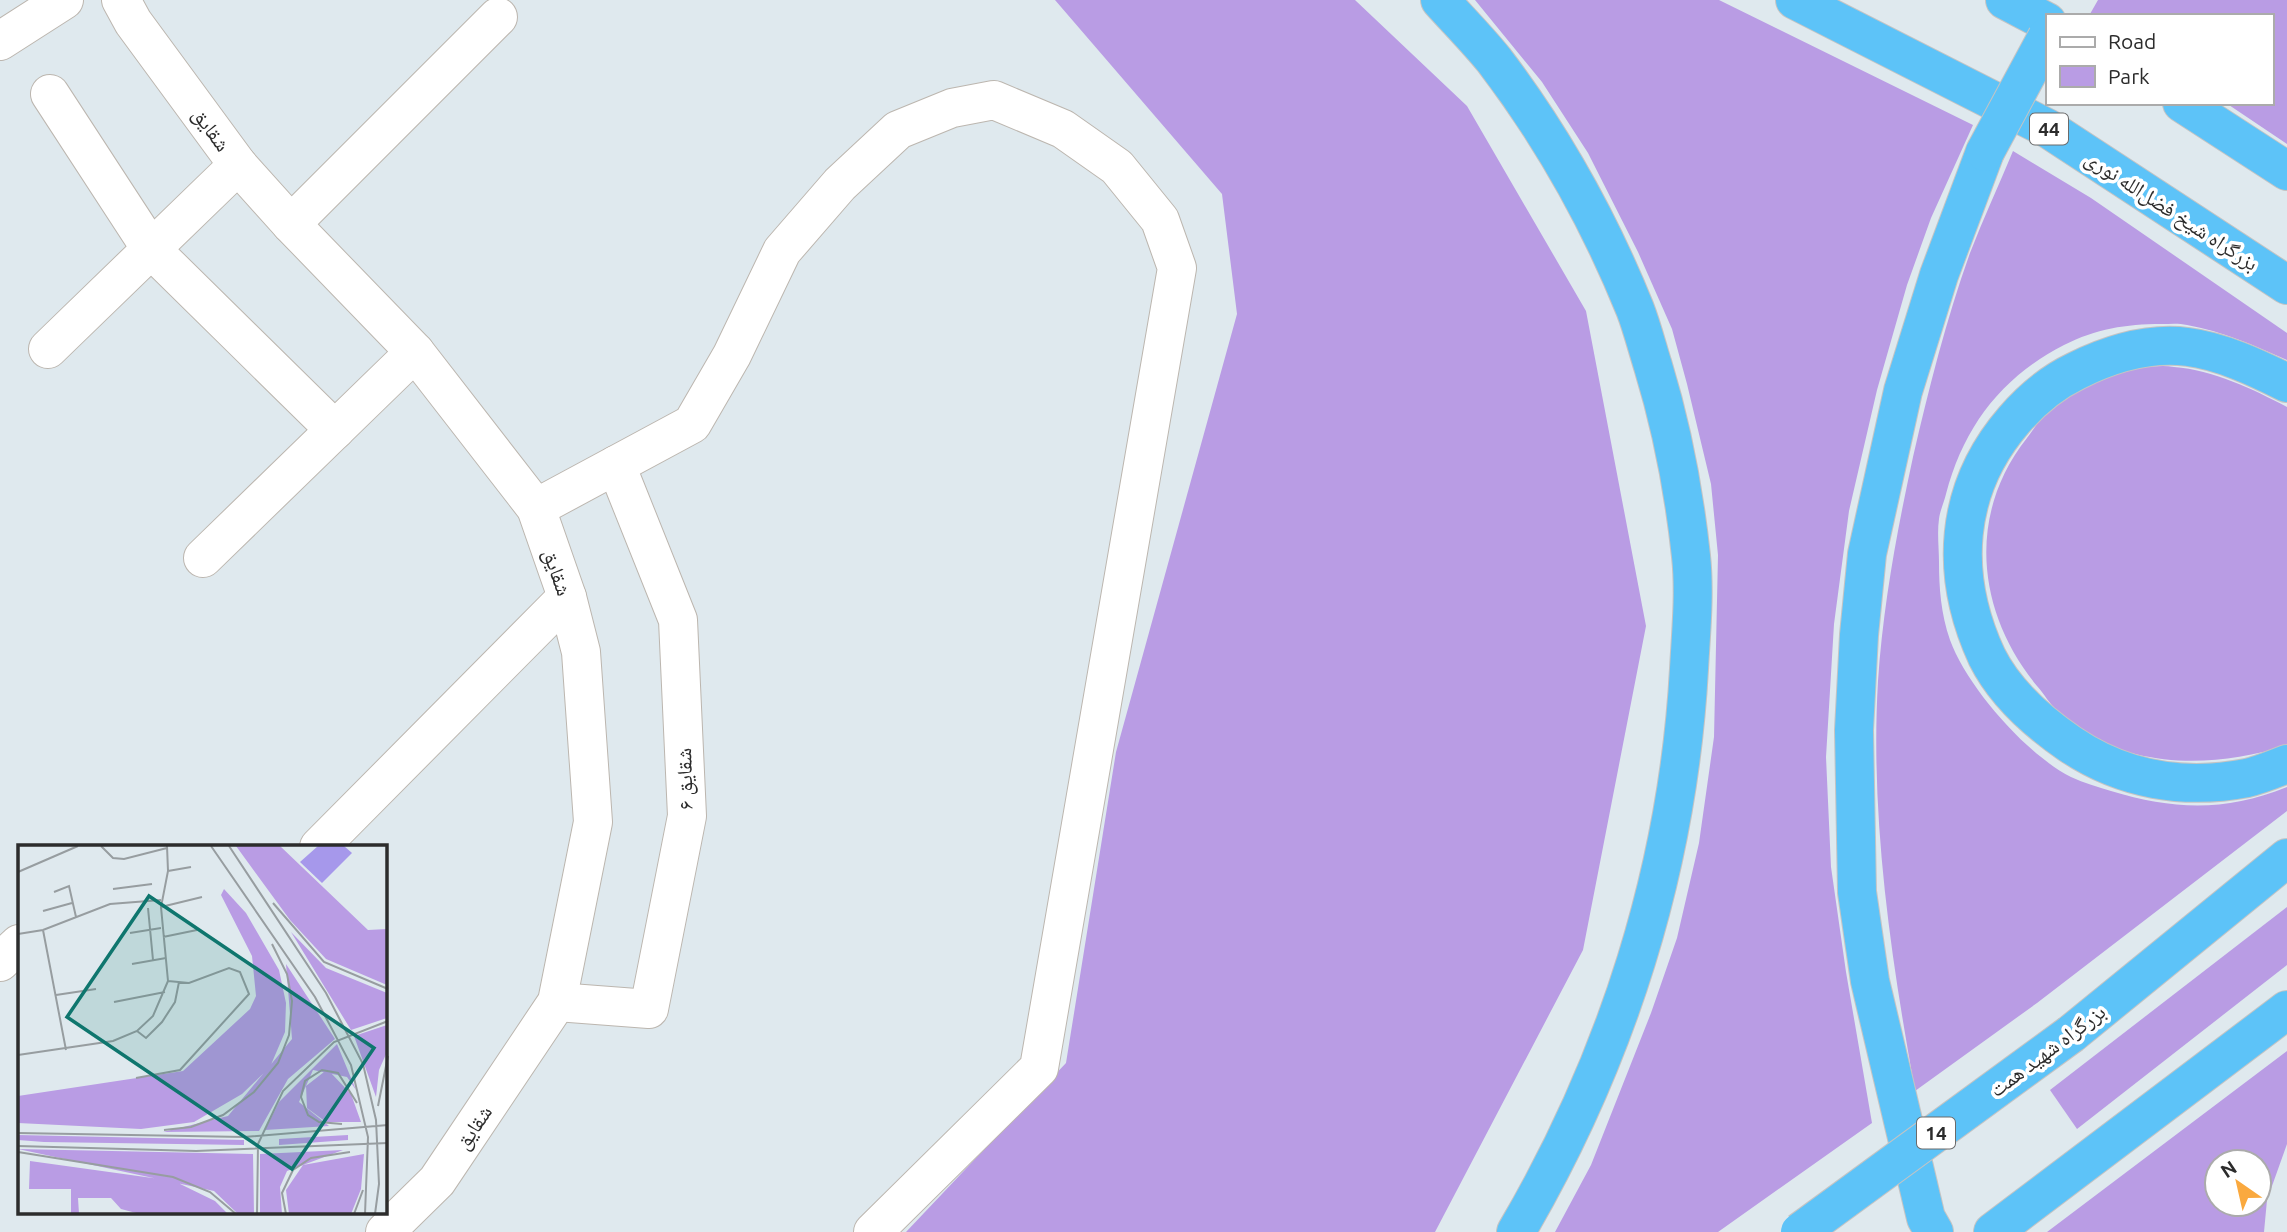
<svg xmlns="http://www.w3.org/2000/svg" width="2287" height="1232" font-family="Ubuntu,'Noto Naskh Arabic',sans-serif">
<rect width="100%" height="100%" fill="#dfe9ee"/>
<g fill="#b99ce4" fill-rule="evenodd">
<path d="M 1055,0 L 1355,0 L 1467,106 L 1586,311 L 1646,626 L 1583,950 L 1435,1232 L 906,1232 L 1066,1063 L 1116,752 L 1237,314 L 1222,194 Z"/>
<path d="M 1475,0 L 1719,0 L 1973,125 L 1931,218 L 1907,285 L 1877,390 L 1849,511 L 1834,624 L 1826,757 L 1831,867 L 1846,972 L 1872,1123 L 1718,1232 L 1555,1232 L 1591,1165 L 1651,1013 L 1677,938 L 1699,843 L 1714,737 L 1718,555 L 1711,484 L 1687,384 L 1672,329 L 1638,252 L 1588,153 L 1542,82 Z"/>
<path d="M 2098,0 L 2287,0 L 2287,144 L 2226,103 L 2271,103 L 2271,16 L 2092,16 L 2090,14 Z"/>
<path d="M 2013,151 L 2091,198 L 2287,333 L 2287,360 C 2255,346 2222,331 2187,325 C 2179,323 2170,324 2161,324 C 2126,324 2096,329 2064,345 C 2002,377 1964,426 1946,494 C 1944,502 1940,511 1939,519 C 1937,533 1939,548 1939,562 C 1939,588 1941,614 1950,640 C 1967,687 2027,755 2071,777 C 2084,783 2098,787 2111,791 C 2174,810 2225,812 2287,787 L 2287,811 L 2037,1003 L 1915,1091 C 1891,957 1870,818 1878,681 C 1883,606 1897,531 1913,457 C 1929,388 1946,320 1970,253 C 1983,219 1999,185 2013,151 Z"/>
<path d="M 2141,367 C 2151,367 2163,365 2174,367 C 2213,370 2253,389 2287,407 L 2287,746 C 2236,760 2188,767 2135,754 C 2110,748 2076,729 2057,711 C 2050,704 2044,694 2037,686 C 1977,613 1966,515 2027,438 C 2034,429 2041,417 2050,409 C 2077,388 2108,376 2141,367 Z"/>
<path d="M 2287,907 L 2287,965 L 2077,1129 L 2050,1090 Z"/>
<path d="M 2287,1051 L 2287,1144 L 2267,1200 L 2264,1232 L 2047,1232 ZM 2217,1162 L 2259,1162 L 2259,1204 L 2217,1204 Z"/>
</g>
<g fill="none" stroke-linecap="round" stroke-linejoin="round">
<g stroke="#bcb6af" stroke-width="40">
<g id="minor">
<path d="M 121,0 L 133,22 L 238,165 L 291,224 L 415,352 L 536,508 L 567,597 L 581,652 L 593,822 L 557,1002 L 437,1181 L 385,1232"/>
<path d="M 0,41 L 64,0"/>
<path d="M 50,94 L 151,249 L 335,430"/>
<path d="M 291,224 L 498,17"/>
<path d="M 48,349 L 238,165"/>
<path d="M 536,508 L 692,424 L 732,355 L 782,251 L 840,184 L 898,130 L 952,108 L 994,100 L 1063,129 L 1117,167 L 1160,220 L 1177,268 L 1039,1068 L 873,1232"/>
<path d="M 203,558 L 415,352"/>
<path d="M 319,847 L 567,597"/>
<path d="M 0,962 L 19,944"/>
<path d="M 557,1002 L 649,1009 L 687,816 L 678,620 L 616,465"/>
</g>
</g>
<g stroke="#c4c4c4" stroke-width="40">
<g id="trunk">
<path d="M 1440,0 C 1458,20 1477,39 1494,60 C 1552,136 1599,220 1635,309 C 1642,327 1647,347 1653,366 C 1672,428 1684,491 1691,556 C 1695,593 1691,632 1689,669 C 1678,868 1617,1060 1516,1232"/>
<path d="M 1795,0 L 2047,128 L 2287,285"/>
<path d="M 2005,0 L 2047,22"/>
<path d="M 2182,103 L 2287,171"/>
<path d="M 2287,383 C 2257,368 2221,351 2188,347 C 2149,342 2110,354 2076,371 C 2051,383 2032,399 2014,420 C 1954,489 1949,575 1987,657 C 2005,693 2038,722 2070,744 C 2123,780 2184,790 2247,778 C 2260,775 2274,769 2287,764"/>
<path d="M 2071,1034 L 2287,858"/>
<path d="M 1934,1232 L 1926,1218 L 1870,981 L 1857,892 L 1854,730 L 1859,635 L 1867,554 L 1903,391 L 1939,275 L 1985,152"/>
<path d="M 1993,1232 L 2287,1010"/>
</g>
</g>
<use href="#minor" stroke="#fff" stroke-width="38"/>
<use href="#trunk" stroke="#5dc3f8" stroke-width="38"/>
<g stroke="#c4c4c4" stroke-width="40" stroke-linecap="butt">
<g id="trunk-bridge">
<path d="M 1985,152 L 2047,37"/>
<path d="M 1800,1232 L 2071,1034"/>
</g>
</g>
<use href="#trunk-bridge" stroke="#5dc3f8" stroke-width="38"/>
</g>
<g text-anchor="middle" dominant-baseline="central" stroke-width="7" stroke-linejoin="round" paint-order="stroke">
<g fill="#fff" stroke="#6b6b6b" stroke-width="2">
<rect x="2030" y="113.5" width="38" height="31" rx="5"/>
<rect x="1917" y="1117.5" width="38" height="31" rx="5"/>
</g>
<g font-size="19" font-weight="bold" fill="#2c2c2c">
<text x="2049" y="129">44</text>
<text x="1936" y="1133">14</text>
</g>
<g font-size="21" fill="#2c2c2c" stroke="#fff">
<text transform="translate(212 129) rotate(54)">شقایق</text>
<text transform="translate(2172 210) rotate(33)">بزرگراه شیخ فضل‌الله نوری</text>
<text transform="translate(558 572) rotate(71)">شقایق</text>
<text transform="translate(684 779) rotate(-92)">شقایق ۶</text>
<text transform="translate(2047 1050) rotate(-37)">بزرگراه شهید همت</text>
<text transform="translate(473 1127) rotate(-56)">شقایق</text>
</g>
</g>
<g transform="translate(18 845)">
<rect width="369" height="369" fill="#dfe9ee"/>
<path d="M 218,1 L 262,1 L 350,85 L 369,84 L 369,140 L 308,114 L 272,75 ZM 206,44 L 228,68 L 261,125 L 268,158 L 267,187 L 252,222 L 224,249 L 176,277 L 123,284 L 0,278 L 0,251 L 165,226 L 232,164 L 238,151 L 234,111 L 203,50 ZM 273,87 L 308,123 L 369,148 L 369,173 L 333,185 ZM 268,119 L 317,194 L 270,234 L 241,286 L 145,287 L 210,271 L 274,194 ZM 369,180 L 369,207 L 361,225 L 358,252 L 336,191 ZM 319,199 L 338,245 L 329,232 L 295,225 L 281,257 L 311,281 L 247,285 L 261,257 ZM 306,227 L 313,228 L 333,249 L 343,277 L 308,277 L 289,263 L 288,241 ZM 0,290 L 226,295 L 226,300 L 26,297 L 0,295 ZM 330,290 L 330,295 L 261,300 L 261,294 ZM 0,304 L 235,309 L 236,369 L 220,369 L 196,346 ZM 325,305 L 269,326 L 262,342 L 264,369 L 242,369 L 242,309 ZM 346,309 L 343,344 L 333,369 L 271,369 L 268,345 L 285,320 ZM 12,316 L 156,336 L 197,356 L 210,369 L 122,369 L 103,364 L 93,353 L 60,353 L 61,369 L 53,369 L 53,344 L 11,344 Z" fill="#b99ce4"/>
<path d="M 300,1 L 326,1 L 334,8 L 304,38 L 282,17 Z" fill="#a698eb"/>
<path fill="none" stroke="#979da0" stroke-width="2" d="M 83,1 L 95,13 L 106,14 L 149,3M 193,1 L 297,152 L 333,220 L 350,292 L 347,369M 211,1 L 308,148 L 345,219 L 358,275 L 361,339 L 357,369M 150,26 L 173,22M 0,27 L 60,1M 95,44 L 134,39M 36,47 L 51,41 L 58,72M 255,58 L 306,117 L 370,144M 143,62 L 184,52M 130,63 L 135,115M 25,66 L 54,58M 25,85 L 48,205M 112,88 L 143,83M 0,89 L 25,85 L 92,59 L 143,55M 145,92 L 179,85M 114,119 L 148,113M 38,150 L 78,144M 96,157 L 147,147M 119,186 L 128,193 L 144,177 L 157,157 L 161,137M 0,210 L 95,196 L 119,186 L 135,171 L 150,136 L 143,62 L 150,26 L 149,1M 118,233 L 162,225 L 231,149 L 222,127 L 211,123 L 171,138 L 150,136M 360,261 L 370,211M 324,279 L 301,277 L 290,270 L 283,252 L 287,236 L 304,225 L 320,228 L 339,258M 146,285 L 173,282 L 205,270 L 236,247 L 260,218 L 271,190 L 274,156 L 269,129 L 254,99M 0,288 L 226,292 L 370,280M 0,301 L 178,306 L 370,298M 0,307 L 155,332 L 192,347 L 218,369M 239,369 L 240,299 L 265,246 L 316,197 L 370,176M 268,369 L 264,348 L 275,325 L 293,313 L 332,307M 336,369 L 345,345"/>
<path fill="#0f766e" fill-opacity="0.15" stroke="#0f766e" stroke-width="3.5" d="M 131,51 L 356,203 L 274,324 L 49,172 Z"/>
<rect width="369" height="369" fill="none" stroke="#2c2c2c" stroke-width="3.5"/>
</g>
<rect x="2046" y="14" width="228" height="91" fill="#ffffff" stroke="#ababab" stroke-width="2"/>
<rect x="2060" y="37" width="35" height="10" fill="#ffffff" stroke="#ababab" stroke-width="2"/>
<text x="2108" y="49" font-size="21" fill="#2c2c2c">Road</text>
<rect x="2060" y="66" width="35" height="21" fill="#b99ce4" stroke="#ababab" stroke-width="2"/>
<text x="2108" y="84" font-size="21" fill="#2c2c2c">Park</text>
<g transform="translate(2238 1183) rotate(326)"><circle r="33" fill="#ffffff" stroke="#ababab" stroke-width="2"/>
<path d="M0-5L12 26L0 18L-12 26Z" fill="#faa93f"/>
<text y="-10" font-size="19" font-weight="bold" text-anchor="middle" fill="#2c2c2c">N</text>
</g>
</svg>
